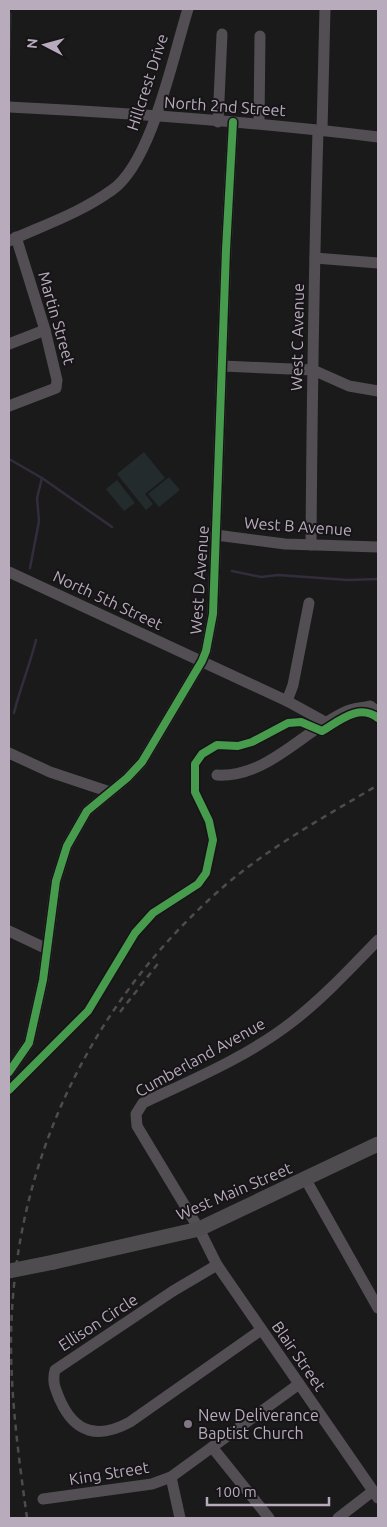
<svg xmlns="http://www.w3.org/2000/svg" width="387" height="1527" font-family="Ubuntu,sans-serif">
<rect width="100%" height="100%" fill="#1a1a1a"/>
<g fill="#232b2c">
<path d="M 9,11 L 12,14 L 9,86 Z"/>
<path d="M 144,452 L 165,478 L 145,494 L 153,504 L 146,510 L 117,474 Z"/>
<path d="M 169,477 L 180,490 L 159,507 L 148,494 Z"/>
<path d="M 117,480 L 135,503 L 124,511 L 106,489 Z"/>
</g>
<g fill="none" stroke-linecap="round" stroke-linejoin="round">
<g stroke="#332c3d" stroke-width="2.5">
<path d="M 9,459 L 42,478 L 112,527"/>
<path d="M 30,568 L 39,521 L 37,498 L 42,478"/>
<path d="M 232,571 L 261,577 L 278,575 L 348,580 L 378,579"/>
<path d="M 14,713 C 20,688 30,665 36,640"/>
<path d="M 9,770 L 9,769"/>
</g>
<g stroke="#524e53" stroke-width="11">
<path d="M 9,107 C 132,113 256,122 378,137"/>
<path d="M 218,122 L 222,34"/>
<path d="M 259,123 L 260,36"/>
<path d="M 322,130 L 325,9"/>
<path d="M 9,241 C 44,225 80,213 112,190 C 152,162 173,56 188,9"/>
<path d="M 315,258 L 378,263"/>
<path d="M 9,344 L 45,330"/>
<path d="M 223,366 L 313,370 L 349,386 L 378,391"/>
<path d="M 9,406 L 56,388 L 57,380 L 45,330 L 16,237"/>
<path d="M 216,535 L 285,544 L 378,547"/>
<path d="M 311,545 C 312,406 314,268 318,130"/>
<path d="M 9,572 L 287,701 L 327,723"/>
<path d="M 287,701 L 293,685 L 309,603"/>
<path d="M 9,753 L 50,772 L 110,792"/>
<path d="M 217,775 C 268,778 303,730 347,711 C 354,708 362,708 370,706 L 378,712"/>
<path d="M 9,931 L 47,949"/>
<path d="M 378,940 C 351,968 323,998 292,1022 C 247,1057 194,1079 143,1103 L 136,1114 L 137,1126 L 199,1229 L 217,1265 L 378,1498"/>
<path d="M 9,1072 L 29,1043 L 43,980 L 56,881 L 67,846 L 87,811 L 127,778 L 142,762 L 202,661 L 206,651 L 213,614 L 226,250 L 233,122"/>
<path d="M 306,1180 L 378,1308"/>
<path d="M 217,1265 L 173,1291 L 55,1370 C 52,1382 55,1388 60,1400 C 75,1434 99,1439 130,1422 L 261,1330"/>
<path d="M 212,1447 L 269,1518"/>
<path d="M 171,1477 L 180,1518"/>
<path d="M 43,1499 L 152,1484 L 171,1477 L 299,1384"/>
<path d="M 338,1518 L 373,1491"/>
</g>
<path stroke="#4f4c4f" stroke-width="15" d="M 54,1262 L 199,1229 L 378,1144"/>
<g stroke="#4e4b4e" stroke-width="2.5" stroke-dasharray="6 5" stroke-linecap="butt">
<path d="M 120,1012 L 160,961"/>
<path d="M 27,1518 C 19,1460 11,1401 11,1342 C 12,1170 86,1011 213,896 C 262,851 321,819 378,785"/>
</g>
<path stroke="#4f4c4f" stroke-width="15" d="M 9,1271 L 54,1262"/>
<g stroke="#171417" stroke-width="11">
<g id="cycleway">
<path d="M 9,1072 L 29,1043 L 43,980 L 56,881 L 67,846 L 87,811 L 127,778 L 142,762 L 202,661 L 206,651 L 213,614 L 226,250 L 233,122"/>
<path d="M 9,1090 L 88,1011 L 135,933 L 153,913 L 198,884 L 206,873 L 213,840 L 209,821 L 195,792 L 195,764 L 202,754 L 217,745 L 238,746 L 252,742 L 288,723 L 301,722 L 322,731 C 339,721 359,703 378,718"/>
</g>
</g>
<use href="#cycleway" stroke="#469c4c" stroke-width="8"/>
</g>
<circle fill="#807883" stroke="#171417" stroke-width="2" cx="188" cy="1424" r="5"/>
<g text-anchor="middle" dominant-baseline="central" stroke-width="4" stroke-linejoin="round" paint-order="stroke">
<g font-size="16" fill="#b7abbc" stroke="#171417">
<text transform="translate(147 82) rotate(-72)">Hillcrest Drive</text>
<text transform="translate(225 106) rotate(4)">North 2nd Street</text>
<text transform="translate(57 318) rotate(74)">Martin Street</text>
<text transform="translate(297 337) rotate(-89)">West C Avenue</text>
<text transform="translate(298 526) rotate(4)">West B Avenue</text>
<text transform="translate(199 580) rotate(-86)">West D Avenue</text>
<text transform="translate(108 600) rotate(25)">North 5th Street</text>
<text transform="translate(200 1057) rotate(-29)">Cumberland Avenue</text>
<text transform="translate(234 1191) rotate(-23)">West Main Street</text>
<text transform="translate(98 1322) rotate(-33)">Ellison Circle</text>
<text transform="translate(299 1356) rotate(55)">Blair Street</text>
<text transform="translate(109 1473) rotate(-9)">King Street</text>
</g>
<g font-size="16" fill="#b7abbc" stroke="#171417" text-anchor="start">
<text x="198" y="1415">New Deliverance<tspan x="198" dy="18">Baptist Church</tspan></text>
</g>
</g>
<rect width="387" height="1527" fill="none" stroke="#b7abbc" stroke-width="20"/>
<g transform="translate(45 45) rotate(276)" stroke="#171417" stroke-width="4" paint-order="stroke">
<path d="M0-4L9 19L0 12L-9 19Z" fill="#b7abbc"/>
<text y="-8" font-size="14" font-weight="bold" text-anchor="middle" fill="#b7abbc">N</text>
</g>
<path d="M207 1497v8h122v-8" fill="none" stroke="#b7abbc" stroke-width="2.5"/>
<text x="215" y="1497" font-size="15" fill="#b7abbc" stroke="#171417" stroke-width="4" paint-order="stroke">100 m</text>
</svg>
